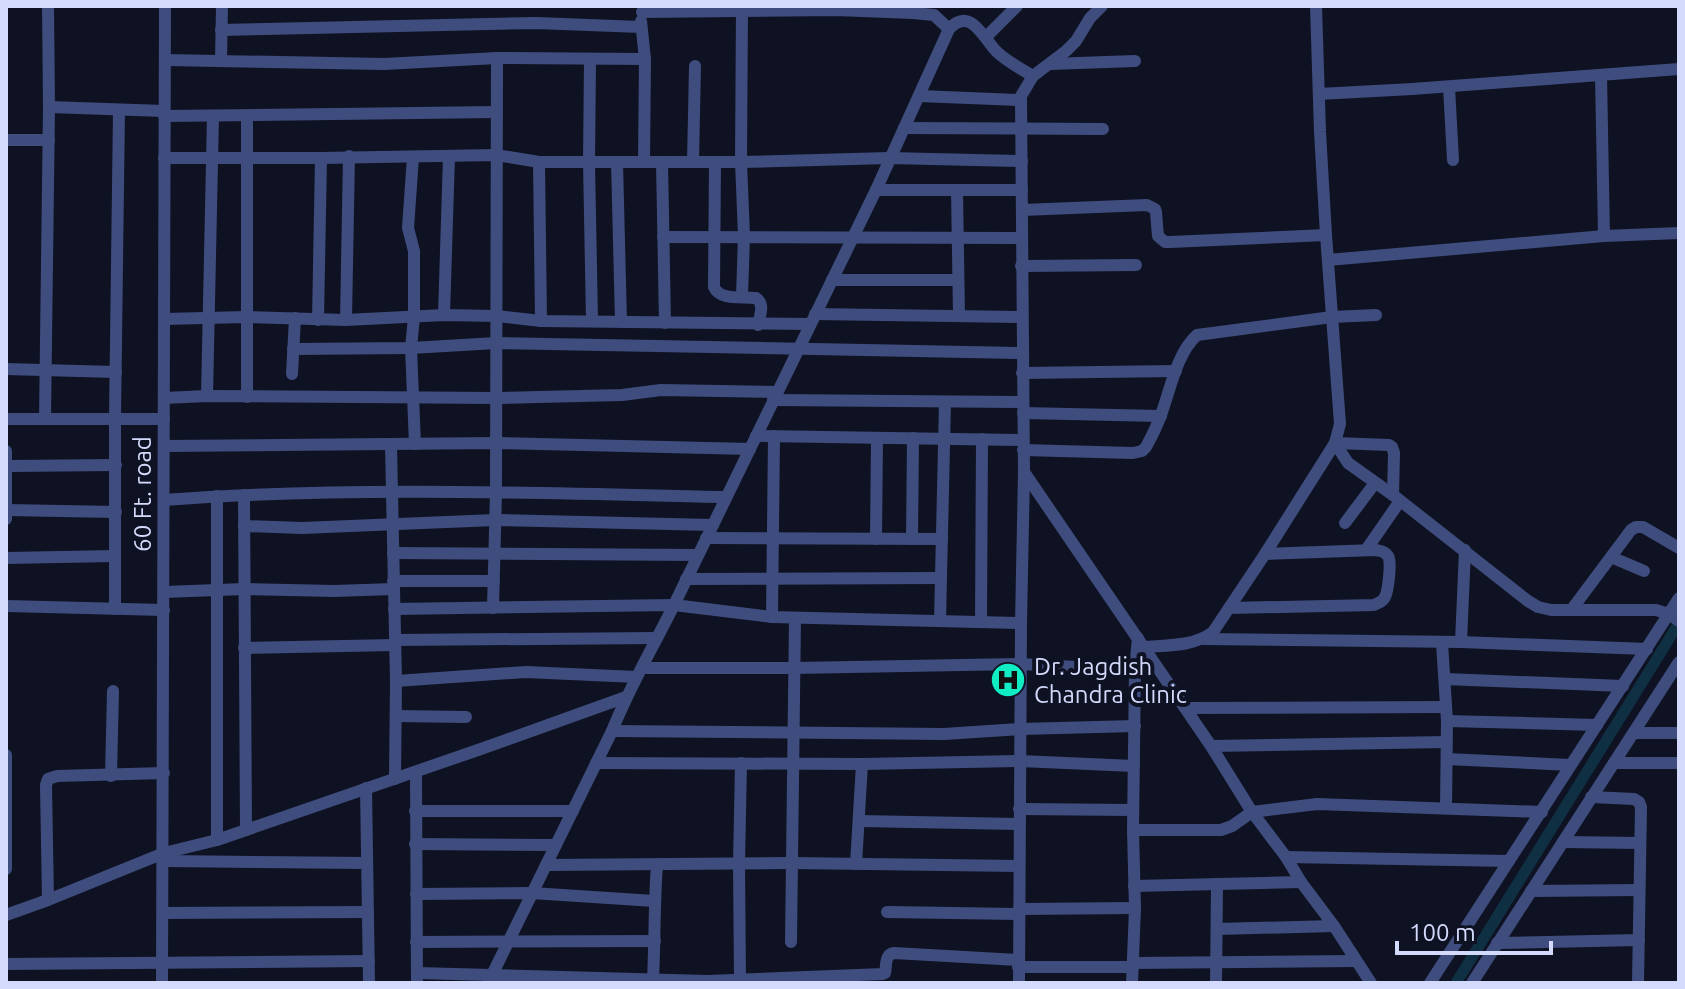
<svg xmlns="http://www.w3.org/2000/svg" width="1685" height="989" font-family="Ubuntu,sans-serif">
<rect width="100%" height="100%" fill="#0f1222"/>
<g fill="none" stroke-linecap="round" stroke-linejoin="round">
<path stroke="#0f3042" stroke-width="11" d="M 1456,983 L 1679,623"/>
<g stroke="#3e4d7e" stroke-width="12">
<path d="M 1102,6 L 1090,18 L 1076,41 L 1066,51 L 1033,76 L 1021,96 L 1024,472 L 1211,746 L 1252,812 L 1286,857 L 1301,882 L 1334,926 L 1371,983"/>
<path d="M 642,12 L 836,10 L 913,13 L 934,15 L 949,29"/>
<path d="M 641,21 L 645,59 L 644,162"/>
<path d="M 221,30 L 536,23 L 641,27"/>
<path d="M 986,37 L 1017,6"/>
<path d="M 165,60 L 384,64 L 497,58 L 645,59"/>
<path d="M 221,60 L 222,6"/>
<path d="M 590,60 L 589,162 L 592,321"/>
<path d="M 1050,64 L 1135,61"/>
<path d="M 1601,75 L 1604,236"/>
<path d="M 1449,87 L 1453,160"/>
<path d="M 1319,94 L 1412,89 L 1679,69"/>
<path d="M 919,96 L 1020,100"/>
<path d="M 49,107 L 164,111"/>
<path d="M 164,116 L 497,112"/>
<path d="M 247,116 L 247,397"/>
<path d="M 904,128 L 1103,129"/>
<path d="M 6,140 L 49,140"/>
<path d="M 413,157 L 408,228 L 414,251 L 414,317 L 411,348 L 415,444"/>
<path d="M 164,158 L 321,158 L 496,155 L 539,162 L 741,162 L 889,158 L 1022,161"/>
<path d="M 539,162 L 541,321"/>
<path d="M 617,162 L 621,322"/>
<path d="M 662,162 L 665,323"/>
<path d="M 693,162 L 695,66"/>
<path d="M 715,162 L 714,287 C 720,301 742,296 756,298 C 765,304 760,315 758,325"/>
<path d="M 876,190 L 1022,190"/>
<path d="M 957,190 L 959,316"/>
<path d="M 1022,210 L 1147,205 L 1155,209 L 1156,212 L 1158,236 L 1165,242 L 1170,242 L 1326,235"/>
<path d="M 663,237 L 1022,238"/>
<path d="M 1328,260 L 1604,236 L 1679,233"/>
<path d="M 1021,266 L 1136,265"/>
<path d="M 832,280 L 958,280"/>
<path d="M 742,296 L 744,236 L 741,162 L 742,6"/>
<path d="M 815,314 L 1022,317"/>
<path d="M 444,315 L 449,156"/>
<path d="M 164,319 L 246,317 L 346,320 L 444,315 L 497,316 L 541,321 L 810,324"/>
<path d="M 318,320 L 321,158"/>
<path d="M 346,320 L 349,156"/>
<path d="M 293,349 L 411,348 L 496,343 L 1022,353"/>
<path d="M 6,369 L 116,372"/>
<path d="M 1022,373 L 1176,371"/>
<path d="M 292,374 L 295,318"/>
<path d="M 207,396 L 213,116"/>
<path d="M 164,398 L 207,396 L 496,398 L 622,395 L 661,390 L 777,392"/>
<path d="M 773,400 L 1022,402"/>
<path d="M 1023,413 L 1161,416"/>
<path d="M 6,419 L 164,419"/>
<path d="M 45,419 L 49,107 L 48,6"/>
<path d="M 756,436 L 1023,440"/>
<path d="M 1335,443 L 1389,445 L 1392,447 L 1394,453 L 1393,495 L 1528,601 L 1538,607 L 1551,610 L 1656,610 L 1669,614 L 1679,621"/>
<path d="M 1335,443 L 1348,463 L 1393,495"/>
<path d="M 391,445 L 396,681 L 395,779"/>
<path d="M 164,446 L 496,443 L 750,449"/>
<path d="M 1023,450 L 1133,453 L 1142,451 L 1146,447 C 1152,436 1158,424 1162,412 C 1171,387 1177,353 1197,335 L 1332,317 L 1376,315"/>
<path d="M 6,451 L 6,519"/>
<path d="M 7,466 L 116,465"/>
<path d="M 244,495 L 246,830"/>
<path d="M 217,496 L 217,840"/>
<path d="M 164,500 C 351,486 539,493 726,497"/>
<path d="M 6,510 L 116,512"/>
<path d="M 1345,523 L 1375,483"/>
<path d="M 244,526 L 302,528 L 495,520 L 713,525"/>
<path d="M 706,538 L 942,539"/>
<path d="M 876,539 L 877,438"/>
<path d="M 912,539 L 913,438"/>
<path d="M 1366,550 L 1400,501"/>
<path d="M 393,553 L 698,555"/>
<path d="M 1611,557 L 1644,571"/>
<path d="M 6,558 L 115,556"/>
<path d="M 686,579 L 941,578"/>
<path d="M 393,581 L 494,581"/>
<path d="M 164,592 L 244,589 L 334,591 L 394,589"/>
<path d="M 6,606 L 164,610"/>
<path d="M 493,608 L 496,492 L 497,58"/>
<path d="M 1229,608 L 1374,605 C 1378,603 1383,602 1385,597 C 1388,591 1392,561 1388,556 C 1384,551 1381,551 1375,550 L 1265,554"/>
<path d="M 115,609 L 115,418 L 119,110"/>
<path d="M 394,609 L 674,605 L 772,617 L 1021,623"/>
<path d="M 1572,609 L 1631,530 L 1636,527 L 1643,527 L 1679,548"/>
<path d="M 772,617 L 774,436"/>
<path d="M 940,621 L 945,402"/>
<path d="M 981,622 L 982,439"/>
<path d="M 1204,639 L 1461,642 L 1647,649"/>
<path d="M 395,640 L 657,638"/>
<path d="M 1461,642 L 1465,550"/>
<path d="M 1442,643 L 1447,721 L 1446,808"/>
<path d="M 1143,647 C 1167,645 1193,647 1213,632 L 1265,554 L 1335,443 L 1340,424 L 1326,235 L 1320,132 L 1316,6"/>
<path d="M 244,648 L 395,645"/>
<path d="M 643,668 L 794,668 L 1020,664 L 1135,670"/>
<path d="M 1445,679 L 1623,686"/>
<path d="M 396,681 L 526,672 L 636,677"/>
<path d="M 1185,708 L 1446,707"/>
<path d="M 396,716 L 466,717"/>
<path d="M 1447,721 L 1597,725"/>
<path d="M 612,731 L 944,734 L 1020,729 L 1135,726"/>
<path d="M 1634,733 L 1679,733"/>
<path d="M 1211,746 L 1446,742"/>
<path d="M 6,755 L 6,869"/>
<path d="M 1447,759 L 1570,765"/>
<path d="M 596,763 L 862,764 L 1020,761 L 1134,766"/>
<path d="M 1614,763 L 1679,763"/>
<path d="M 416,772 L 417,983"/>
<path d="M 111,776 L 113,691"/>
<path d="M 366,788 L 369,983"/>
<path d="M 1591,797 L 1634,799 L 1639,802 L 1641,807 L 1638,983"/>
<path d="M 1019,809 L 1133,810"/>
<path d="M 415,811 L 573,811"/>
<path d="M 859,821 L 1019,824"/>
<path d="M 1133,830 L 1221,830 L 1232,826 L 1252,812 L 1317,804 L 1542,812"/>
<path d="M 1563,842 L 1640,843"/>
<path d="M 415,844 L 556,845"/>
<path d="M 1286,857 L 1509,861"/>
<path d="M 164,861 L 367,863"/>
<path d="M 856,864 L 862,764"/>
<path d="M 546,865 L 792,863 L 1019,866"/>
<path d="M 1134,886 L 1301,882"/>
<path d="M 1531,891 L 1639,890"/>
<path d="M 416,894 L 532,893 L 654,901"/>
<path d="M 48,900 L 46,785 L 48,779 L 57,776 L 164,773"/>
<path d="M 1019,909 L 1135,908"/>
<path d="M 887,912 L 1019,914"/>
<path d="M 163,913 L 368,912"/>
<path d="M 6,915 L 48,900 L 164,853 L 217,840 L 478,750 L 626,697"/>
<path d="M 1217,929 L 1334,926"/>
<path d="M 416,942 L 655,941"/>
<path d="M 791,942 L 795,618"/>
<path d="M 1497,943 L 1639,940"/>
<path d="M 1133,963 L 1355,961"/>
<path d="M 6,964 L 369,961"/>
<path d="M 1018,967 L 1133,967"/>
<path d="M 417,973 L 708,981 L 883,974 L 885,973 C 887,965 884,955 894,953 L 1018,960"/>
<path d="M 653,979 C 655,941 654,903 657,865"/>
<path d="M 740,980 L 739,864 L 741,763"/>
<path d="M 162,983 L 165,6"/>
<path d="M 488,983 L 612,731 C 629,688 653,647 674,605 L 876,190 L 949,29 C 970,6 983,37 996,51 C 1006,61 1021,69 1033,76"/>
<path d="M 1019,983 L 1021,623 L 1024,472"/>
<path d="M 1132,983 L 1135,908 L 1133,830 L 1135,670 L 1138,638"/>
<path d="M 1216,983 L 1217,884"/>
<path d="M 1430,983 L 1679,598"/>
<path d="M 1472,983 L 1679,662"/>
</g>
</g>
<defs>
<g id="hospital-disc" transform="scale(1.8)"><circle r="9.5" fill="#10ecc4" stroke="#0f1222"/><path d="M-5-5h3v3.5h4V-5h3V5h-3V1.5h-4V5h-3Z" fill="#111"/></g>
</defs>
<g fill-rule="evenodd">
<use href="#hospital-disc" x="1008" y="680"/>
</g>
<g text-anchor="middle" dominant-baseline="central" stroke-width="8" stroke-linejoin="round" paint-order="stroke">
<g font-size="24" fill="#d4dafc" stroke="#0f1222">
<text transform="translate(142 494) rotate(-90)">60 Ft. road</text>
</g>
<g font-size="24" fill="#d4dafc" stroke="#0f1222" text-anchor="start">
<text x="1034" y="666">Dr. Jagdish<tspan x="1034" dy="28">Chandra Clinic</tspan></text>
</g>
</g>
<rect width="1685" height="989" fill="none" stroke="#d4dafc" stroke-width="16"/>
<path d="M1397 941v12h154v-12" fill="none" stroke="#d4dafc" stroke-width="4"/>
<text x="1409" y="941" font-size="24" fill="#d4dafc" stroke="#0f1222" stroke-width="6" paint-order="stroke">100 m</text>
</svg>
